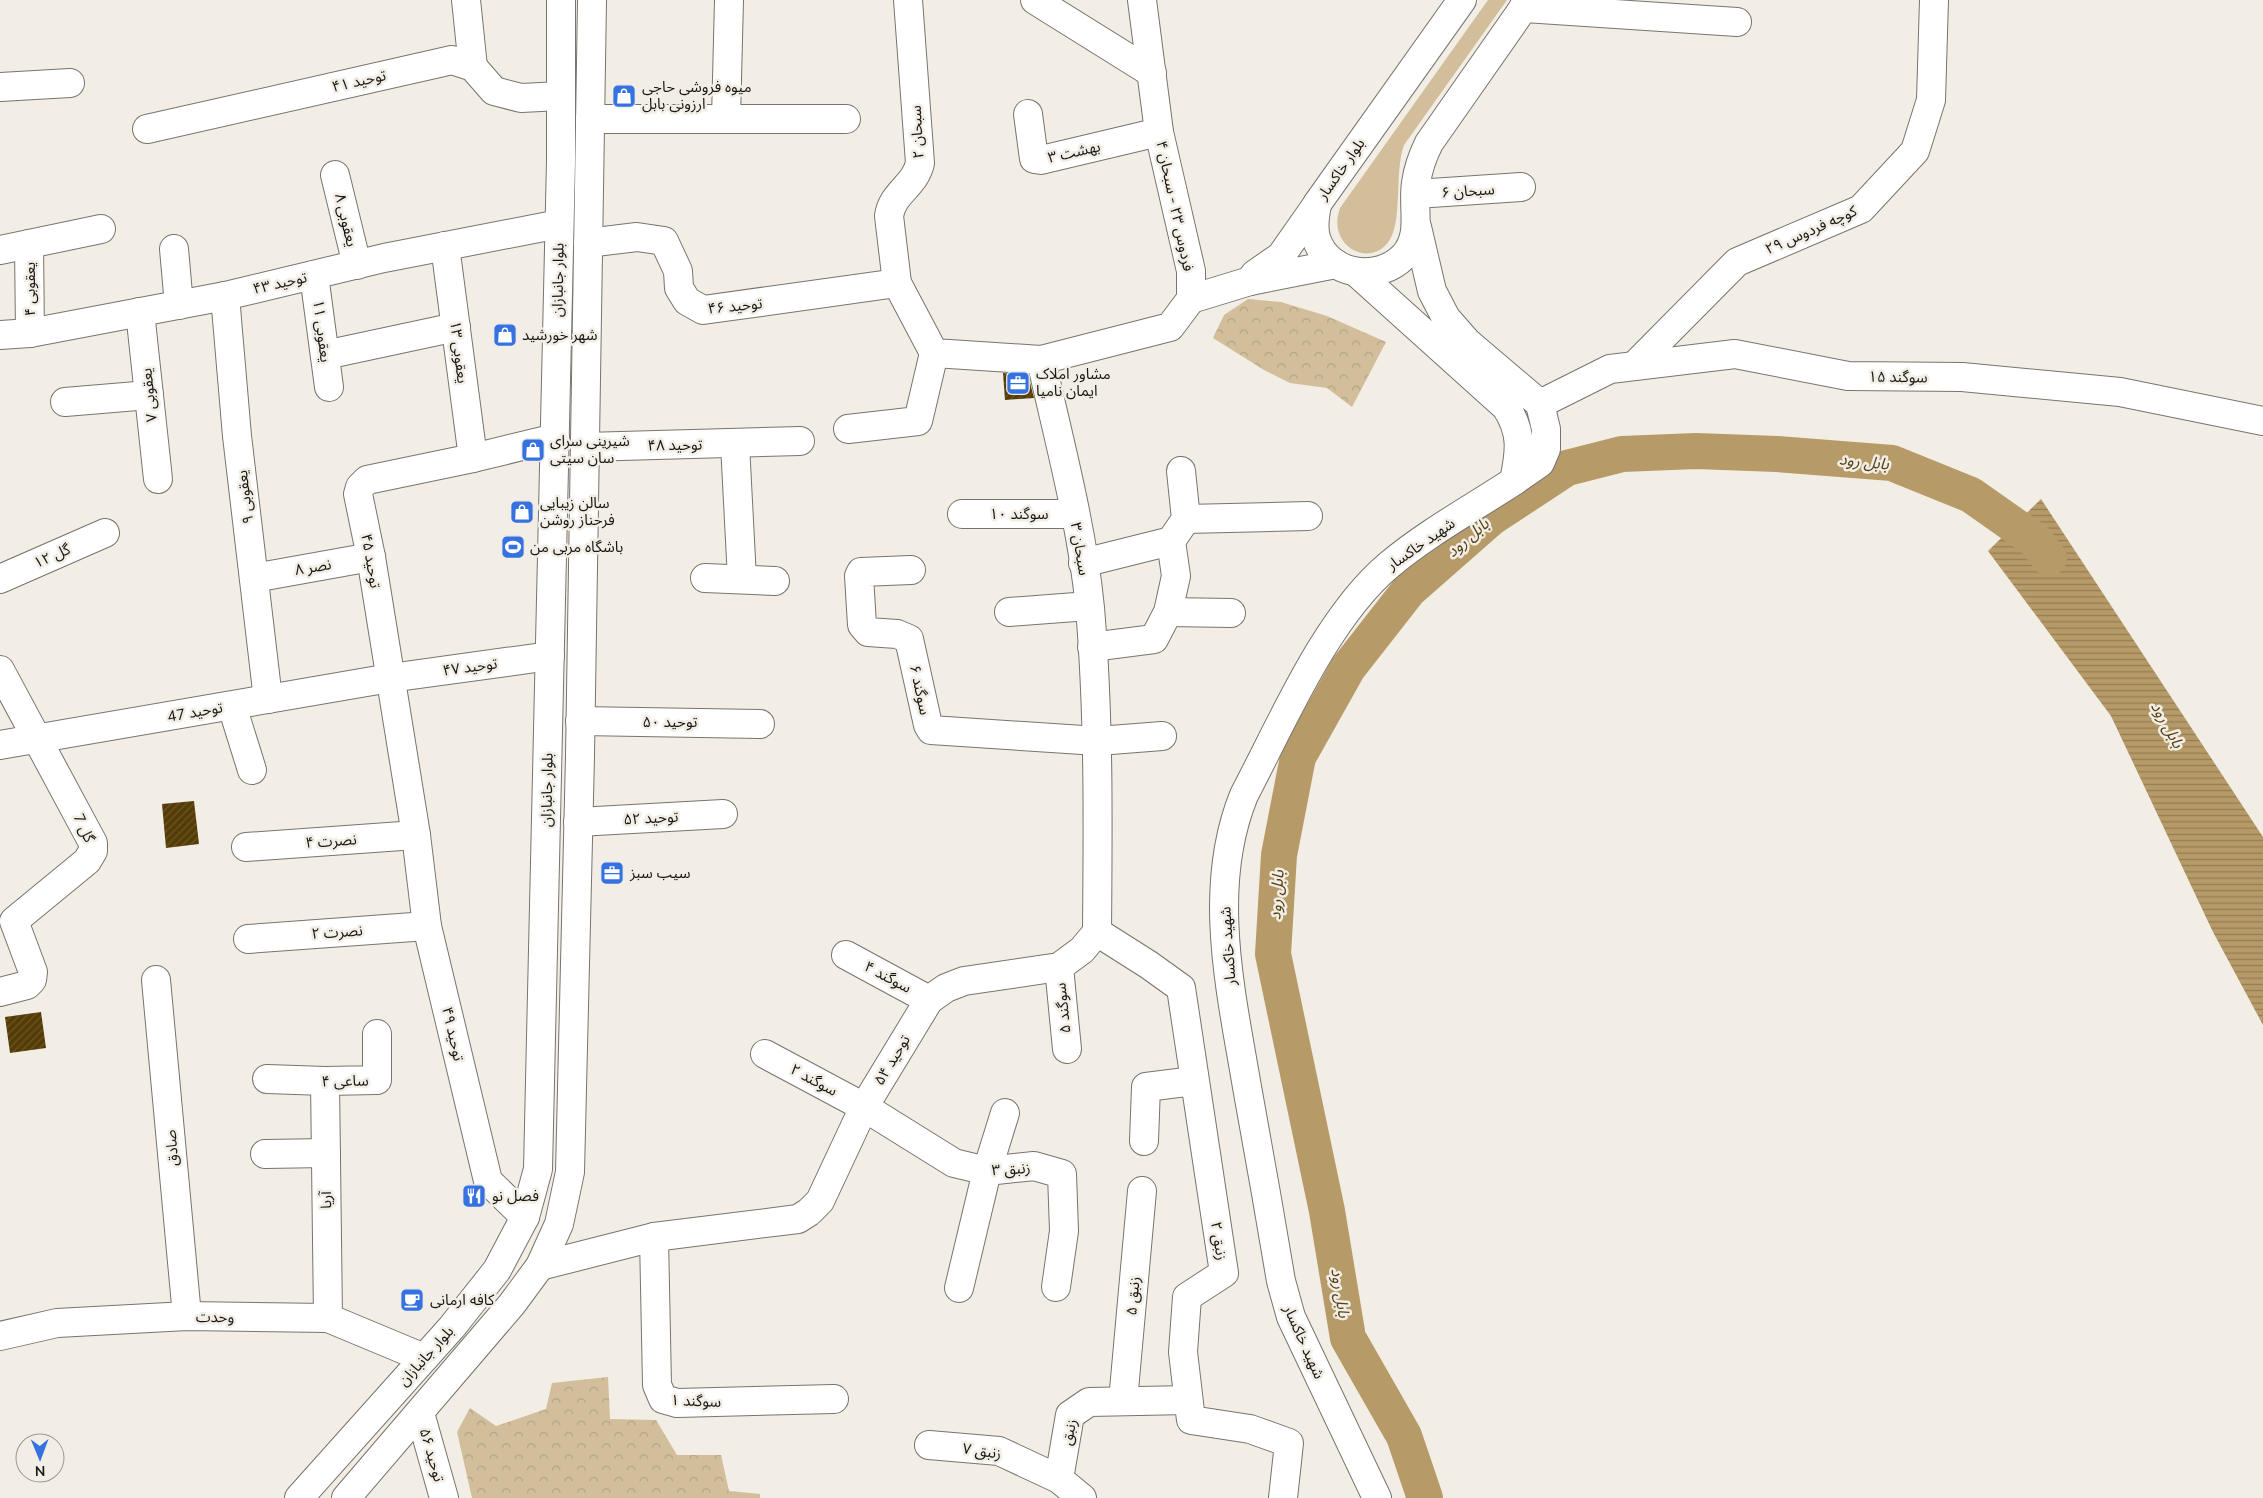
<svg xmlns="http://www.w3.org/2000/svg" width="2263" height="1498" font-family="'Nunito Sans','Noto Sans Arabic',sans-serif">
<defs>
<pattern id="forest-crowns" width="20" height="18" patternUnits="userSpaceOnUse" patternTransform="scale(1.25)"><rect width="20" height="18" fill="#d2be9b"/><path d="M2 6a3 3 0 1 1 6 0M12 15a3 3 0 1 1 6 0" fill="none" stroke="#b4a385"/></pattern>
<pattern id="water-rules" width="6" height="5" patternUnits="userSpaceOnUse" patternTransform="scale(1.25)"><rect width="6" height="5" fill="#b69a68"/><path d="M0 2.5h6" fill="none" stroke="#937d54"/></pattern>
<pattern id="building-hatch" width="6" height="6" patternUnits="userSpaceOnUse" patternTransform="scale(1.25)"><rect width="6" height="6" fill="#553c05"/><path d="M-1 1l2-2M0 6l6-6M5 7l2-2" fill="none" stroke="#695529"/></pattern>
</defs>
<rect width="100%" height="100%" fill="#f2eee5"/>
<path fill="#d2be9b" d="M 1488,0 L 1507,0 L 1404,145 C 1394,173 1403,221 1389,241 C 1370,269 1326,246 1340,208 Z"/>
<g fill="url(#forest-crowns)">
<path d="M 1248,299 L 1281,302 L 1327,316 L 1386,342 L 1352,407 L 1327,388 L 1290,383 L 1264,370 L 1213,338 L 1224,315 Z"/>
<path d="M 608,1377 L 610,1419 L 656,1420 L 677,1455 L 721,1455 L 729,1491 L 760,1494 L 760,1498 L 472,1498 L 457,1432 L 470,1408 L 496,1426 L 546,1409 L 552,1383 Z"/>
</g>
<path fill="url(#water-rules)" d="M 2041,499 L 2263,837 L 2263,1025 L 2213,932 L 2111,716 L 1988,551 Z"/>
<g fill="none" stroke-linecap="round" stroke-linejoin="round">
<path stroke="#b69a68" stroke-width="36" d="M 1425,1498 L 1404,1436 L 1348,1338 L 1327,1211 L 1273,954 L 1279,855 L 1298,757 L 1348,668 L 1409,590 L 1491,518 L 1567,468 L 1622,454 L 1696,451 L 1777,454 L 1892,463 L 1971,495 L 2035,540 L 2049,558"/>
</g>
<g fill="url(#building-hatch)">
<path d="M 1003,373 L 1028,375 L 1034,398 L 1005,400 Z"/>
<path d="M 194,801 L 199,844 L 166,848 L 162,804 Z"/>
<path d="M 41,1012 L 46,1048 L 10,1053 L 5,1017 Z"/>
</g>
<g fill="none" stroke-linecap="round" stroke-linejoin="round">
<g stroke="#78746d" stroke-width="30">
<g id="minor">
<path d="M 466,0 L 473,67"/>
<path d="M 908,0 L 920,163 C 915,186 892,193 889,216 L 897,283 L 934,353 L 1041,360 L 1170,327 L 1191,299 L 1191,271 L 1159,132 L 1142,0"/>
<path d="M 1035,0 L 1152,73"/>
<path d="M 1523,8 L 1737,22"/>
<path d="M 0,87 L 70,83"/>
<path d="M 1028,114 L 1034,159 L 1041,160 L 1159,132"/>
<path d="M 590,119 L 846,119"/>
<path d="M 726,119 L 729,0"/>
<path d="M 147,129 L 452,60 L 473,67 L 494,91 L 521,98 L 561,96"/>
<path d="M 335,175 L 357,265"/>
<path d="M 1416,194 L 1521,187"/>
<path d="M 1318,203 L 1281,256 L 1255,274 L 1250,281 L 1336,264"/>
<path d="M 588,243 L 637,237 L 664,241 L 678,271 L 679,288 L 687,301 L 703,310 L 897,283"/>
<path d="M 29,244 L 30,333"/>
<path d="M 445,246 L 473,458"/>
<path d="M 174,249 L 179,305"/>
<path d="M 0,250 L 101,229"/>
<path d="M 314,275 L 329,387"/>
<path d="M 225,296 L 237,436 L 268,699"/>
<path d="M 1191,299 L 1250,281"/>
<path d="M 140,312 L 158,479"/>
<path d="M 0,335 L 30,333 L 225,296 L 384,258 L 559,224"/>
<path d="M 325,355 L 456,327"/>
<path d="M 1634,366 L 1737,262 L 1861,209 L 1915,151 L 1931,100 L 1934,0"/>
<path d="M 65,402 L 149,395"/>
<path d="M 1540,404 L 1610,369 L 1735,354 L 1848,376 L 1962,377 L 2120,392 L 2263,421"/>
<path d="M 848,429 L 918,421 L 934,353"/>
<path d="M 735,444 L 742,579"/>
<path d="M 585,447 L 800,441"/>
<path d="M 962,514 L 1075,514"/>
<path d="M 1186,519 L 1308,516"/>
<path d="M 1083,563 L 1171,541"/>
<path d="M 911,570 L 861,572 L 859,576 L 862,625 L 868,632 L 897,634 L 909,639 L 928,725 L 931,730 L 1098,741 L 1162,736"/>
<path d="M 254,578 L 371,557"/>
<path d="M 705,578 L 775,581"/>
<path d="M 0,579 L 105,533"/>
<path d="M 1009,612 L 1089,606"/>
<path d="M 1168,612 L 1231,613"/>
<path d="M 1092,647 L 1154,639 L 1168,612 L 1176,576 L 1171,541 L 1186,519 L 1181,471"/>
<path d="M 0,670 L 93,843 L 93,851 L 87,861 L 14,921 L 33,972 L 32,980 L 27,985 L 0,992"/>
<path d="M 232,706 L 252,770"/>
<path d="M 580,721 L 760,724"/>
<path d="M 0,745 L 390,678 L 550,656"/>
<path d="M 578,822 L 723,814"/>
<path d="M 246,847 L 416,835"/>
<path d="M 1097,932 L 1149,965 L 1181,988 L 1224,1273 L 1187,1297 L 1183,1352 L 1191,1420 L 1250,1429 L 1289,1443 L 1283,1498"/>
<path d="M 248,939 L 427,926"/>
<path d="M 846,955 L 929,1000"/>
<path d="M 1059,967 L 1067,1049"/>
<path d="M 156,980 L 187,1316"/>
<path d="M 765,1054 L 864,1107 L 954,1163 L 987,1171 L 1034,1166 L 1062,1174 L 1064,1231 L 1056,1287"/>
<path d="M 267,1079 L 325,1081 L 377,1080 L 377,1034"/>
<path d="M 325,1081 L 328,1318"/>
<path d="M 1144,1141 L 1146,1087 L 1194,1081"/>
<path d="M 265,1154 L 326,1153"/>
<path d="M 525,1217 L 488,1181 L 427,926 L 416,835 L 371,557 L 358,494 L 360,487 L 367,480 L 473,458 L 555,438"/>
<path d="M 654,1237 L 657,1385 L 663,1399 L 677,1403 L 834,1399"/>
<path d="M 540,1266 L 654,1237 L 798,1219 L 809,1212 L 820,1201 L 864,1107 L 929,1000 L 946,988 L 964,981 L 1059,967 L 1082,950 L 1097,932 C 1098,824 1099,716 1090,608 C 1082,525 1059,441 1041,360"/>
<path d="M 959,1288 L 987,1171 L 1005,1113"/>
<path d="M 1123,1401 L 1142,1191"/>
<path d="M 420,1413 L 444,1498"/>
<path d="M 929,1445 L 999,1451 L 1059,1479"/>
<path d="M 1082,1498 L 1059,1479 L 1070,1415 L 1089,1402 L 1188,1400"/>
</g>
</g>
<g stroke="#78746d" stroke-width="30">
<g id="major">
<path d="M 1462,0 L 1317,204 C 1315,216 1313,226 1316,238 C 1328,276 1378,283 1404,256 C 1423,235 1412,208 1416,183 C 1418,169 1423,155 1429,143 L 1529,0"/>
<path d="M 1356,272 L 1506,407 C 1523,433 1520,452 1514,481 L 1540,463 L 1546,449 L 1546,429 L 1540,404 L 1467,342 L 1446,318 L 1432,291 L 1417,227"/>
<path d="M 0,1336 L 57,1323 L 187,1316 L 328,1318 L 424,1358"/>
<path d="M 1377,1498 L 1291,1317 L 1281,1281 C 1270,1216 1259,1152 1247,1087 C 1231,992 1206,888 1244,795 C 1282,723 1326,618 1389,565 C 1427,533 1473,508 1514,481"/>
</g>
</g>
<g stroke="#78746d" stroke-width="30">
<g id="highway">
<path d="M 299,1498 L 452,1327 L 497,1270 L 525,1217 L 538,1169 L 561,161 L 561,0"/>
<path d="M 346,1498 L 512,1304 L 540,1266 L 559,1224 L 570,1172 L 580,756 L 592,0"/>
</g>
</g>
<use href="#minor" stroke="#fff" stroke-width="28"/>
<use href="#major" stroke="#fff" stroke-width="28"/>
<use href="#highway" stroke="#fff" stroke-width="28"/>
</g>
<defs>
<g id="shop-square" transform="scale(1.25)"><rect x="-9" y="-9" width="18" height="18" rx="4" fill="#3571e0" stroke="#f2eee5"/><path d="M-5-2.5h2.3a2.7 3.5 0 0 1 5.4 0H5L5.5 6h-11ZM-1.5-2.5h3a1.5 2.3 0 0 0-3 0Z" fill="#fff"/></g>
<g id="office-square" transform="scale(1.25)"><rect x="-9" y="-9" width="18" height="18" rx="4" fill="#3571e0" stroke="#f2eee5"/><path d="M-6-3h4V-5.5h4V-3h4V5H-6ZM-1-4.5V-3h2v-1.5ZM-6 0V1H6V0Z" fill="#fff"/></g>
<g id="stadium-square" transform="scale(1.25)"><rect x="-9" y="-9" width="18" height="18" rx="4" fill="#3571e0" stroke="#f2eee5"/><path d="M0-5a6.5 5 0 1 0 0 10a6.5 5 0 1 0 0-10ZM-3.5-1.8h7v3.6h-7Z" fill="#fff"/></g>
<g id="restaurant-square" transform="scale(1.25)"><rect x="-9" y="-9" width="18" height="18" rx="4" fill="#3571e0" stroke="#f2eee5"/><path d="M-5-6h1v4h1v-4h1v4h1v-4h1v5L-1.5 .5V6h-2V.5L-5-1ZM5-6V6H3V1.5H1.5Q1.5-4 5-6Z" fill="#fff"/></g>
<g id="cafe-square" transform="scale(1.25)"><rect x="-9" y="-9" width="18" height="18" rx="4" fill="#3571e0" stroke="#f2eee5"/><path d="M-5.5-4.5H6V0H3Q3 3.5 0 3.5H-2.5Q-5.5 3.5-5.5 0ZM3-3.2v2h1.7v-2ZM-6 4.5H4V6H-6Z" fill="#fff"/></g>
</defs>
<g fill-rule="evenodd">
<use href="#shop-square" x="624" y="96"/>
<use href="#shop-square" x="505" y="335"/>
<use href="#office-square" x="1018" y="383"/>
<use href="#shop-square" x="533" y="450"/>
<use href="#shop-square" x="522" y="512"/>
<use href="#stadium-square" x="513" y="547"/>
<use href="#office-square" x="612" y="873"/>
<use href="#restaurant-square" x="474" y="1196"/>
<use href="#cafe-square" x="412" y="1300"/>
</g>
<g text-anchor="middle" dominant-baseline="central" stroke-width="5" stroke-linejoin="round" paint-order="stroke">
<g font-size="15" fill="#171613" stroke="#f2eee5">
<text transform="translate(359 81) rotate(-13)">توحید ۴۱</text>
<text transform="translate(917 132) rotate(-93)">سبحان ۲</text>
<text transform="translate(1074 152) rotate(-13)">بهشت ۳</text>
<text transform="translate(1341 169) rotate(-55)">بلوار خاکسار</text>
<text transform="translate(1468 191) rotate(-4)">سبحان ۶</text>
<text transform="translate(1175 206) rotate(78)">فردوس ۲۳ - سبحان ۴</text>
<text transform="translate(346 220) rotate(77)">یعقوبی ۸</text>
<text transform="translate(1811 230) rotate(-24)">کوچه فردوس ۲۹</text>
<text transform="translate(558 280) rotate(-89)">بلوار جانبازان</text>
<text transform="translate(280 283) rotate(-13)">توحید ۴۳</text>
<text transform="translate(30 289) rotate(-90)">یعقوبی ۴</text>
<text transform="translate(735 306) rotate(-6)">توحید ۴۶</text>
<text transform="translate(322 331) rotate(83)">یعقوبی ۱۱</text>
<text transform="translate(459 352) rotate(83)">یعقوبی ۱۳</text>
<text transform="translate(1898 377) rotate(1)">سوگند ۱۵</text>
<text transform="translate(149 395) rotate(-96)">یعقوبی ۷</text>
<text transform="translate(675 445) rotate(-1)">توحید ۴۸</text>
<text transform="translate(245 497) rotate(-97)">یعقوبی ۹</text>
<text x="1019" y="514">سوگند ۱۰</text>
<text transform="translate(1421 544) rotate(-35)">شهید خاکسار</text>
<text transform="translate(1080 549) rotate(81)">سبحان ۳</text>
<text transform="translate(52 556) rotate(-24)">گل ۱۲</text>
<text transform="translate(371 561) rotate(80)">توحید ۴۵</text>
<text transform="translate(313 567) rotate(-10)">نصر ۸</text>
<text transform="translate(470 667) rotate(-8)">توحید ۴۷</text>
<text transform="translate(920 690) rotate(78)">سوگند ۶</text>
<text transform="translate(195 712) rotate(-10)">توحید 47</text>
<text x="670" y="722">توحید ۵۰</text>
<text transform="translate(547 790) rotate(-89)">بلوار جانبازان</text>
<text transform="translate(651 818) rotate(-3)">توحید ۵۲</text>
<text transform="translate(84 828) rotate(65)">گل 7</text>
<text transform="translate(331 841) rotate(-4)">نصرت ۴</text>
<text transform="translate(337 932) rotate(-4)">نصرت ۲</text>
<text transform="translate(1228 946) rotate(-94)">شهید خاکسار</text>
<text transform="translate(888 977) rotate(28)">سوگند ۴</text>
<text transform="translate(1063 1008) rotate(-96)">سوگند ۵</text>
<text transform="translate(453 1034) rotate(77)">توحید ۴۹</text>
<text transform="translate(892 1060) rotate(-59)">توحید ۵۴</text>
<text transform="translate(814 1080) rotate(28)">سوگند ۲</text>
<text transform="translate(345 1081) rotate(-1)">ساعی ۴</text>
<text transform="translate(172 1148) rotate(-95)">صادق</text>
<text transform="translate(1011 1169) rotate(-4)">زنبق ۳</text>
<text transform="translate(326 1200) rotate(-91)">آریا</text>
<text transform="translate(1219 1241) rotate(81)">زنبق ۲</text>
<text transform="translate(1133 1296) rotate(-85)">زنبق ۵</text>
<text transform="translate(215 1317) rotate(1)">وحدت</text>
<text transform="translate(1304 1342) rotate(66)">شهید خاکسار</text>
<text transform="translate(426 1356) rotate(-48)">بلوار جانبازان</text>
<text transform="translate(696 1401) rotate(2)">سوگند ۱</text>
<text transform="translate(1069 1432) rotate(-76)">زنبق</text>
<text transform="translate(982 1451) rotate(8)">زنبق ۷</text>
<text transform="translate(432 1455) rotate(74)">توحید ۵۶</text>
</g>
<g font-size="15" fill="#171613" stroke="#f2eee5" text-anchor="start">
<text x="642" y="87">میوه فروشی حاجی<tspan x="642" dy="17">ارزونی بابل</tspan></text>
<text x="522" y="335">شهر خورشید</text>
<text x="1036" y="374">مشاور املاک<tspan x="1036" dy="17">ایمان نامیا</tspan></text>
<text x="550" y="441">شیرینی سرای<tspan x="550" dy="17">سان سیتی</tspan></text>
<text x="540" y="503">سالن زیبایی<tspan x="540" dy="17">فرحناز روشن</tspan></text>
<text x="530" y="547">باشگاه مربی من</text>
<text x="630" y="873">سیب سبز</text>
<text x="492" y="1196">فصل نو</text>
<text x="430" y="1300">کافه ارمانی</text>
</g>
<g font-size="16" font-style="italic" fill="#554018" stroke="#f2eee5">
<text transform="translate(1864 462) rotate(6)">بابل رود</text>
<text transform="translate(1468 538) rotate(-41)">بابل رود</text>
<text transform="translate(2167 725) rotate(61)">بابل رود</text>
<text transform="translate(1277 895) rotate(-86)">بابل رود</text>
<text transform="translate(1340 1293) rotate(81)">بابل رود</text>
</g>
</g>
<g transform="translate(40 1458) rotate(179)"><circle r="24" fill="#f2eee5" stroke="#9a9891"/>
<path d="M0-4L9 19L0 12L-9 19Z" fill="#3571e0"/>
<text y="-8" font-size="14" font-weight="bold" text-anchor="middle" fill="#171613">N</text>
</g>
</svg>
